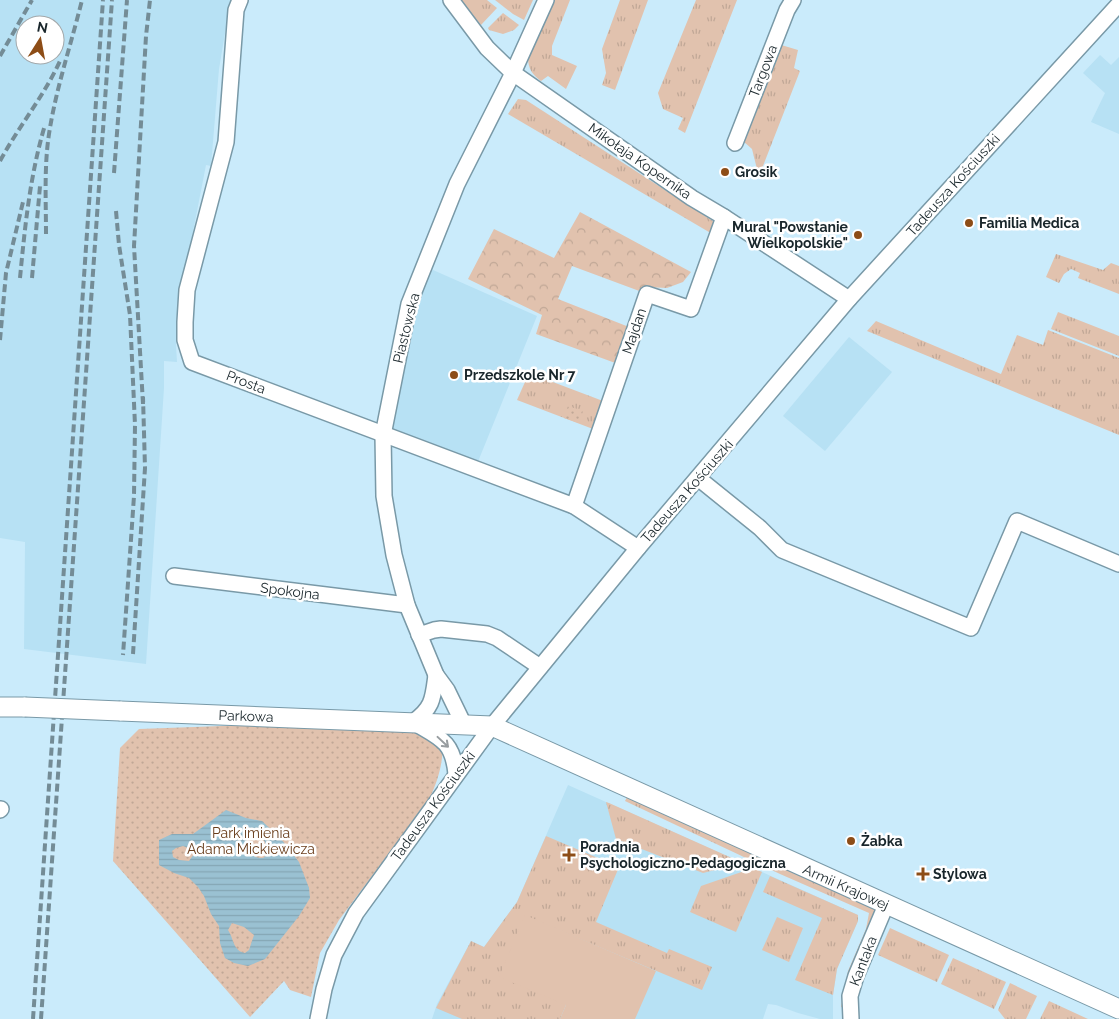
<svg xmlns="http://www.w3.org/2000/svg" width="1119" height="1019" font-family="Raleway,sans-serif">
<defs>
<pattern id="grass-tufts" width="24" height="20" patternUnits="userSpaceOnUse" patternTransform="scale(1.25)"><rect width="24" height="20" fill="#e1c2ae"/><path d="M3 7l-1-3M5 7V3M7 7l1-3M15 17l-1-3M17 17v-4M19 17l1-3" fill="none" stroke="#c0a796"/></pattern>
<pattern id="forest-crowns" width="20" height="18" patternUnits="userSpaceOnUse" patternTransform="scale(1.25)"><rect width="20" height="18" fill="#e1c2ae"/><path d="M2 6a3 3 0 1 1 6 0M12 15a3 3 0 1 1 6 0" fill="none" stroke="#c0a796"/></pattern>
<pattern id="park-dots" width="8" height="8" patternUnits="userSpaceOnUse" patternTransform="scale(1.25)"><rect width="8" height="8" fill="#e1c2ae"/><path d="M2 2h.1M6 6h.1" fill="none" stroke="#c0a796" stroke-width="1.8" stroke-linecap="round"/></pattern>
<pattern id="water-rules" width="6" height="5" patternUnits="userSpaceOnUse" patternTransform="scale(1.25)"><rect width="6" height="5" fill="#9ac1d2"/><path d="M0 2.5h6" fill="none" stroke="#84a6b4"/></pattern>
</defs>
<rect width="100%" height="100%" fill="#caebfb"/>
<g fill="#b7e1f4" fill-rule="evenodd">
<path d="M 0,0 L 236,0 L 226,27 L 219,69 L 211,166 L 206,165 L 184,278 L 176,345 L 177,362 L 164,361 L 164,388 L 146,664 L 24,649 L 25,542 L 0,538 ZM 25,25 L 55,25 L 55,55 L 25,55 Z"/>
<path d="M 1100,55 L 1111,65 L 1119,57 L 1119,134 L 1091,122 L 1105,93 L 1083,73 Z"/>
<path d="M 424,266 L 537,316 L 475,469 L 383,435 Z"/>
<path d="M 849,337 L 892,372 L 825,451 L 783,416 Z"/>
<path d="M 568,785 L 858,915 L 858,921 L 837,969 L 833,995 L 833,1019 L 820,1019 L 798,1013 L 776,1005 L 768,1004 L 763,1019 L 432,1019 L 437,1004 L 471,941 L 484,947 L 517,902 Z"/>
</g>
<g fill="url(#grass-tufts)">
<path d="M 460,0 L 487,0 L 497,8 L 481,25 Z"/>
<path d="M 495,0 L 533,0 L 524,20 L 513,14 Z"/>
<path d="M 552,0 L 570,0 L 552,46 L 552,55 L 577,66 L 566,89 L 548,76 L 541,81 C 532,74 528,69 528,57 Z"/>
<path d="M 620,0 L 648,0 L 615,90 L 602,85 L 606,73 L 602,49 Z"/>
<path d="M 696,0 L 737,0 L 685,133 L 678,129 L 683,118 L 663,109 L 658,93 Z"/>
<path d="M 503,13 L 519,25 L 514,30 L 503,34 L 489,30 L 488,28 Z"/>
<path d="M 778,44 L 798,50 L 794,68 L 800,71 L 761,171 L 757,169 L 752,149 L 743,141 Z"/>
<path d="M 518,99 L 526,100 L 716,223 L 714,235 L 508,114 Z"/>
<path d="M 1056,254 L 1103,270 L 1111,263 L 1119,266 L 1119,294 L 1078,278 L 1080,273 L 1071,269 L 1064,274 L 1059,283 L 1046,277 Z"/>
<path d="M 1058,312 L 1119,336 L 1119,356 L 1051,329 Z"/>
<path d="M 876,321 L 1001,374 L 1017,335 L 1043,345 L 1048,330 L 1119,358 L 1119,435 L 867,331 Z"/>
<path d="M 529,373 L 603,401 L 593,429 L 517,400 Z"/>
<path d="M 628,795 L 878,908 L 847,1008 L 841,1007 L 848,971 L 866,929 L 869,913 L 780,874 L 625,801 Z"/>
<path d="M 606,802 L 609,803 L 743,863 L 703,873 L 616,839 Z"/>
<path d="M 546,836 L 619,867 L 596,922 L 667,953 L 669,949 L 712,967 L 702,990 L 525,916 L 566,1005 L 560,1019 L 462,1019 L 436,1008 L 471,941 L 484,947 L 517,902 Z"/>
<path d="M 753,868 L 762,872 L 736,932 L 690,912 L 701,886 Z"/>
<path d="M 770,876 L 858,915 L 858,921 L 837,969 L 833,995 L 795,980 L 822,918 L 763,892 Z"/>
<path d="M 777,917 L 803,928 L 789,962 L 762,950 Z"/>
<path d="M 890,928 L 949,955 L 937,982 L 878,955 Z"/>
<path d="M 953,958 L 1006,982 L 994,1009 L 941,984 Z"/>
<path d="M 1010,983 L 1037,996 L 1026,1019 L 1005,1019 L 998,1010 Z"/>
<path d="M 1049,1001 L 1088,1019 L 1040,1019 Z"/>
</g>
<path fill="url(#forest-crowns)" d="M 580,212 L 691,272 L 683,282 L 667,288 L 646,287 L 642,292 L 572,266 L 558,299 L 629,327 L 618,364 L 536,334 L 542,315 L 468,279 L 494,229 L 554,258 Z"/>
<g fill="url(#park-dots)">
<path d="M 568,406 L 583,411 L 579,423 L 564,418 Z"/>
<path d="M 273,724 L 427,726 L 443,746 C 442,767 438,780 429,800 L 339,920 L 320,953 L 311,997 L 290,990 L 284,981 L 250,1017 L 113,861 L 120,748 L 139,729 Z"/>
</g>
<path fill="#e1c2ae" d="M 525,915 L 656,971 L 635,1019 L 560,1019 L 566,1005 L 499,977 Z"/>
<path fill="url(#water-rules)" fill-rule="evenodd" d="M 226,810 L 246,818 L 262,821 L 281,839 L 299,862 L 309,888 L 310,898 L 299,916 L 265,959 L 248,966 L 234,963 L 225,958 L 220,943 L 219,926 L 211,914 L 204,896 L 198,887 L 189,878 L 174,873 L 159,865 L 159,840 L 172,834 L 193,834 ZM 252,830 L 258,832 L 265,842 L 267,855 L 263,858 C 253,858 247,853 247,843 C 247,839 245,836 245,831 ZM 183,846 L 194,850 L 194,854 L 189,861 L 179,860 L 173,857 L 172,851 L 176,848 ZM 232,923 L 244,927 L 254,935 L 249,950 L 245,953 C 233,951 234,939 228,930 Z"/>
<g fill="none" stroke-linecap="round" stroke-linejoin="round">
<g stroke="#7999a7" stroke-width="18">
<g id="minor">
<path d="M 240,0 L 236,10 L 226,142 L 187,290 L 185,322 L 185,340 L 192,362 L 574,506 L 638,548"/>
<path d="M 451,0 L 487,48 L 513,73 L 692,198 L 724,217 L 849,299"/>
<path d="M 735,143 L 787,10 L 793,0"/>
<path d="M 698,478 L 760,528 L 782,550 L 971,628 L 1017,521 L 1119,564"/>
<path d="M 574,506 L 647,294 L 691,309 L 724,217"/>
<path d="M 174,576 L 407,605"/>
<path d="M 419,635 L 434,630 L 441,629 L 487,634 L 497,638 L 540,667"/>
<path d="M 436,675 C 433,698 433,708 413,722 C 440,738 453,741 456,774"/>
<path d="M 464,725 L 447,690 L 436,675 L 407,605 L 394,555 L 384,496 L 383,435 L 409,304 L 457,184 L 513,73 L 546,0"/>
<path d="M 0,810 L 1,809"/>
<path d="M 318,1019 L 324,989 L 334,955 L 356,913 L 492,726 L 638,548 L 849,299 L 1119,4"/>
<path d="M 851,1019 L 850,996 L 856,976 L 886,905"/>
</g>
</g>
<g stroke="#7999a7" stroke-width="21">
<g id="tertiary">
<path d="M 0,707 L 25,707"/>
<path d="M 120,711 L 492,726 L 1119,1009"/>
</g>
</g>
<use href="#minor" stroke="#fff" stroke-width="15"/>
<use href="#tertiary" stroke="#fff" stroke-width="19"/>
<g stroke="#748c96" stroke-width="4" stroke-dasharray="8 4" stroke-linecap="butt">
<path d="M 0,56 L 32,0"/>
<path d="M 0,161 C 19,126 44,96 60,61"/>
<path d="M 114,173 L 127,0"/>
<path d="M 116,211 L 119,245 L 130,315 L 135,425 L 134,496 L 123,655"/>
<path d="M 46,234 C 46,201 44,167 49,134 C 56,88 71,45 82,0"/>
<path d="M 20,278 C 25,226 30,175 45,125"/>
<path d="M 32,278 L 40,186"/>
<path d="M 0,340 L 6,273 L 23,202"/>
<path d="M 143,404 L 134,246 L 146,36 L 150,0"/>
<path d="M 133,654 L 145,468 L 143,397"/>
<path d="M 33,1019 L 103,0"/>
<path d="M 41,1019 L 112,0"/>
</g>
<g stroke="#7999a7" stroke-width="21" stroke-linecap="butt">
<path id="tertiary-bridge" d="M 25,707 L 120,711"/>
</g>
<use href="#tertiary-bridge" stroke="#fff" stroke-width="19"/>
</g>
<defs><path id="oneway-shaft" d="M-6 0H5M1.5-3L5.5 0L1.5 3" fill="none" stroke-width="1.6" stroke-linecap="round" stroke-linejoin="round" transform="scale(1.25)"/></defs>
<use stroke="#989da0" href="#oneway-shaft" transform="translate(443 742) rotate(43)"/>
<g fill="#8d4d17" stroke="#fff" stroke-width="2">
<circle cx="725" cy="172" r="5"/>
<circle cx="969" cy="223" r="5"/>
<circle cx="858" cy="235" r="5"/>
<circle cx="454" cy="375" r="5"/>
<circle cx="851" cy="841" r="5"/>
<path d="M566.5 847.5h5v5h5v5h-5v5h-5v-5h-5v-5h5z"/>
<path d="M920.5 866.5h5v5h5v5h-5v5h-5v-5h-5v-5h5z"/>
</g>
<g text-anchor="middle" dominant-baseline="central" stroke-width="5" stroke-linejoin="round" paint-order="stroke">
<g font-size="14" fill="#19262b" stroke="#fff">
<text transform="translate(763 71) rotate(-69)">Targowa</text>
<text transform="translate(640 161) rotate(35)">Mikołaja Kopernika</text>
<text transform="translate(953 185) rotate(-48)">Tadeusza Kościuszki</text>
<text transform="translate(406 328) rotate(-76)">Piastowska</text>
<text transform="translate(634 331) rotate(-71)">Majdan</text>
<text transform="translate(246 382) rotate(21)">Prosta</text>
<text transform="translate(687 491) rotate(-49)">Tadeusza Kościuszki</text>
<text transform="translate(290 591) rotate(7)">Spokojna</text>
<text transform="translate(246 716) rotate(2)">Parkowa</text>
<text transform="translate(433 806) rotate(-54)">Tadeusza Kościuszki</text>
<text transform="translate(846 887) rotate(24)">Armii Krajowej</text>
<text transform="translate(863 961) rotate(-69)">Kantaka</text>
</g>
<g font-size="14" font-weight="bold" fill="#19262b" stroke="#fff" text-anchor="start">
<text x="735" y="172">Grosik</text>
<text x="979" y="223">Familia Medica</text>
<text x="848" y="227" text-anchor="end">Mural "Powstanie<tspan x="848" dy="16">Wielkopolskie"</tspan></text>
<text x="464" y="375">Przedszkole Nr 7</text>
<text x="861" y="841">Żabka</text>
<text x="580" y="847">Poradnia<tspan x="580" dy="16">Psychologiczno-Pedagogiczna</tspan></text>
<text x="933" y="874">Stylowa</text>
</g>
<g font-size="14" fill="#693d1b" stroke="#fff">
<text x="251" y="833">Park imienia<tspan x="251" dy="16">Adama Mickiewicza</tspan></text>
</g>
</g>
<g transform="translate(40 40) rotate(11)"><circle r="24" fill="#ffffff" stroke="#a3a8aa"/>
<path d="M0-4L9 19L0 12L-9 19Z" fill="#8d4d17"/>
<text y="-8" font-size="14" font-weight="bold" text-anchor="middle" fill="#19262b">N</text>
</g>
</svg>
